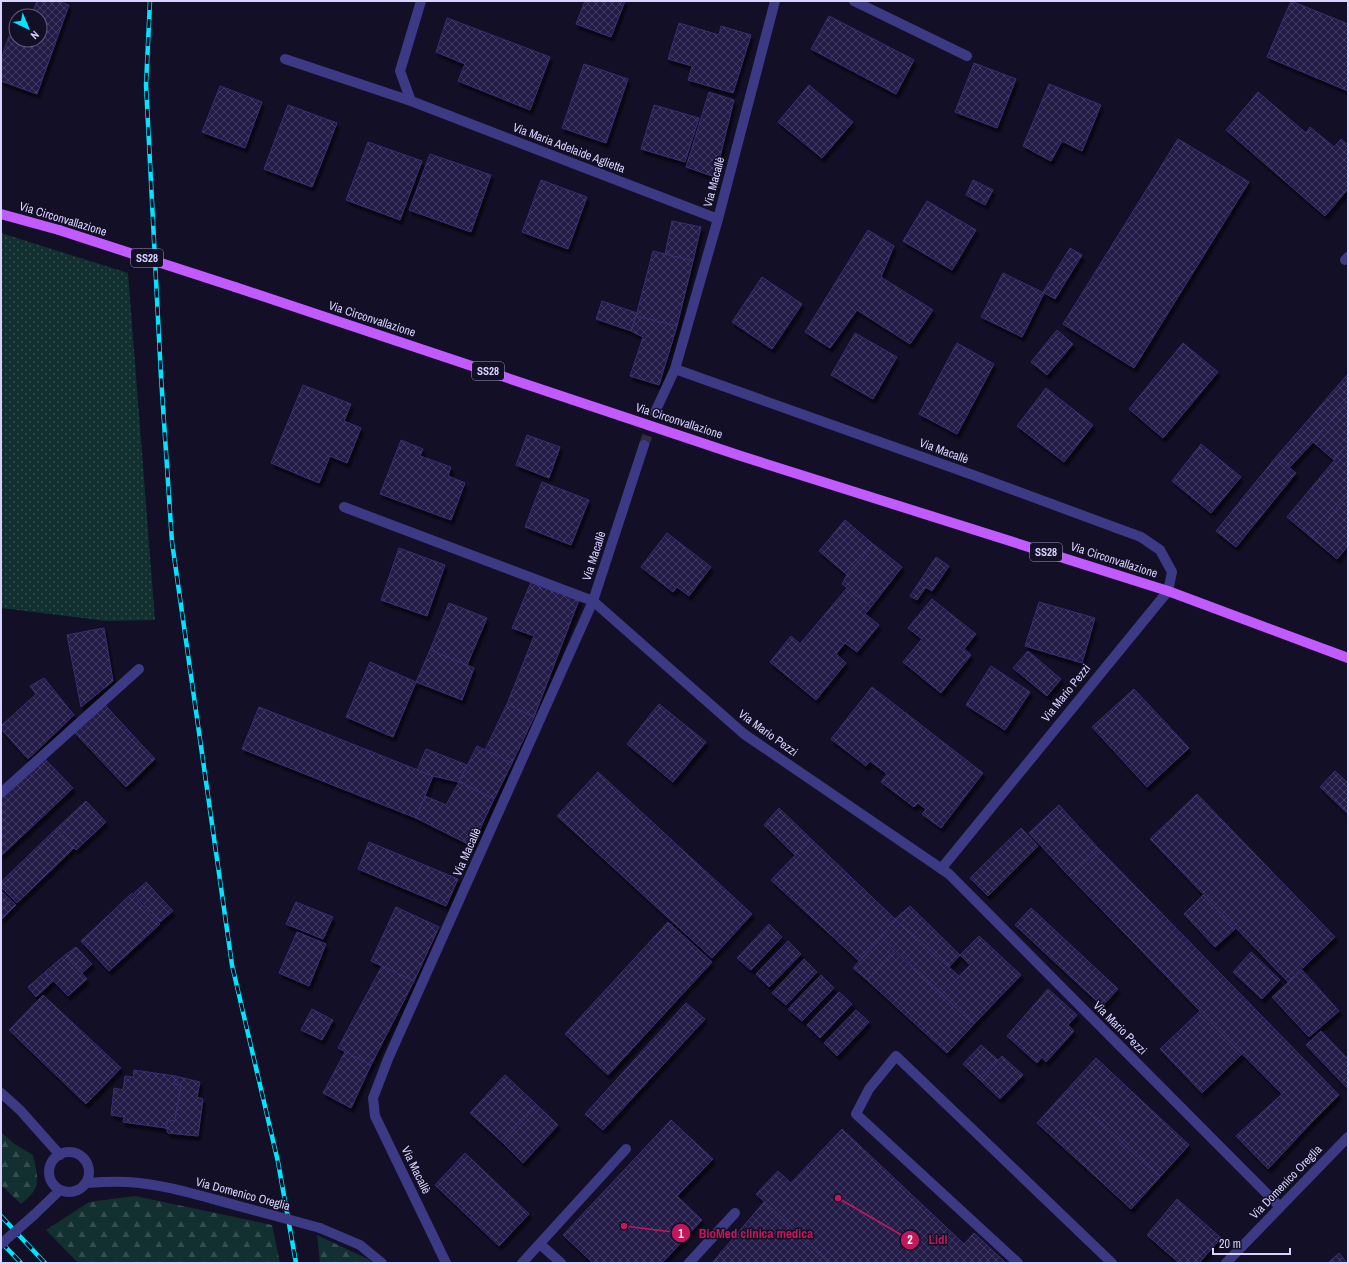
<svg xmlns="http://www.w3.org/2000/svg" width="1349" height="1264" font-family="'Archivo Narrow',sans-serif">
<defs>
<pattern id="grass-dots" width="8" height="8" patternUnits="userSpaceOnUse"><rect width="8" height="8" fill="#12302f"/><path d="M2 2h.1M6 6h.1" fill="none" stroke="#344d4e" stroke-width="1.8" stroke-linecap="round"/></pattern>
<pattern id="forest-firs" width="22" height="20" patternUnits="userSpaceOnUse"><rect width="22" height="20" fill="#12302f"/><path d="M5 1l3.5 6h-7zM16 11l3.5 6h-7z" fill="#344d4e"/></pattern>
<pattern id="building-cross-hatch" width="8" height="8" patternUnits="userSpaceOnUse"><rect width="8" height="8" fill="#241b47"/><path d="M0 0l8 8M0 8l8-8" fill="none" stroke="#433b63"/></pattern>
<filter id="shadow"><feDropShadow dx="2.5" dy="4.5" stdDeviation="1" flood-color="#0009"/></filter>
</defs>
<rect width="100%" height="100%" fill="#130f26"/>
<path fill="url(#grass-dots)" d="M 1,233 L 128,273 L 155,620 L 107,621 L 1,608 Z"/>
<g fill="url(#forest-firs)">
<path d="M 1,1132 L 13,1143 L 33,1155 C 38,1179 43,1187 21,1204 L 1,1185 Z"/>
<path d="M 135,1196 L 272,1225 L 280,1263 L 78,1263 L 46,1230 L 89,1202 Z"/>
<path d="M 317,1235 L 370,1260 L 371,1263 L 320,1263 Z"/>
</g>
<g fill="url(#building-cross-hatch)" stroke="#3b2d73" filter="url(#shadow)">
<path d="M 37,1 L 57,1 L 69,5 L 37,94 L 1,81 L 1,59 L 9,36 L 16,38 L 16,40 L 40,40 L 40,16 L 31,16 Z"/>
<path d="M 585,1 L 625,1 L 611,37 L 576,24 Z"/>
<path d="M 1291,1 L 1348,24 L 1348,91 L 1267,57 Z"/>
<path d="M 829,16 L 914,60 L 896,94 L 811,49 Z"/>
<path d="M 447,18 L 550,57 L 530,110 L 458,81 L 465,64 L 436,52 Z"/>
<path d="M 679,23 L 719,35 L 721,26 L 751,35 L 733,93 L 688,80 L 692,66 L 668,59 Z"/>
<path d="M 974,63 L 1016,79 L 997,128 L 955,112 Z"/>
<path d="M 584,64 L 628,79 L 606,143 L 562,128 Z"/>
<path d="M 1049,84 L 1101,105 L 1082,151 L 1062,141 L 1051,161 L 1023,146 Z"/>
<path d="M 809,85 L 853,122 L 822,158 L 778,122 Z"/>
<path d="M 220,86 L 262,102 L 245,148 L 202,132 Z"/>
<path d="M 709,92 L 734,100 L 715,177 L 686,167 Z"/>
<path d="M 1258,92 L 1306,133 L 1310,127 L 1334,147 L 1341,139 L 1348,145 L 1348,189 L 1325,216 L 1226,130 Z"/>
<path d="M 288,105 L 337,123 L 312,187 L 264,169 Z"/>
<path d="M 654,105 L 699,118 L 685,162 L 641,149 Z"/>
<path d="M 1178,139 L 1249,182 L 1134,368 L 1063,324 Z"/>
<path d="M 368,142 L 422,161 L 400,220 L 346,200 Z"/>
<path d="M 430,154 L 491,175 L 471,232 L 409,210 Z"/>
<path d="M 541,180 L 587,197 L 568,249 L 522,232 Z"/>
<path d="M 973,180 L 993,190 L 985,205 L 966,195 Z"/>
<path d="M 927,201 L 976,230 L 952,270 L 903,241 Z"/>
<path d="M 672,221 L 701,227 L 693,261 L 665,254 Z"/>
<path d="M 868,230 L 894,246 L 881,277 L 933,310 L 910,344 L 857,310 L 830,348 L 805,332 Z"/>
<path d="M 1070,248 L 1082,255 L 1055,299 L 1043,292 Z"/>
<path d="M 653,251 L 693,261 L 677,326 L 636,316 Z"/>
<path d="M 1003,273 L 1044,293 L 1022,337 L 981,317 Z"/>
<path d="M 762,277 L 802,304 L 772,349 L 732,322 Z"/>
<path d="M 602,301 L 637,313 L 631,331 L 596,319 Z"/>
<path d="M 636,316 L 677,326 L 659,385 L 630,376 L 643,337 L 631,331 Z"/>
<path d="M 1057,330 L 1073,344 L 1047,375 L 1031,362 Z"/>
<path d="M 855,333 L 897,357 L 873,399 L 831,375 Z"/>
<path d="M 957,343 L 994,364 L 957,434 L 919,414 Z"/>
<path d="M 1183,343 L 1218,372 L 1163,438 L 1129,409 Z"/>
<path d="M 1348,374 L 1348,400 L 1313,442 L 1289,468 L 1276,457 Z"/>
<path d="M 303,385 L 351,404 L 344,421 L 361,428 L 347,463 L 330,456 L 319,483 L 271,463 Z"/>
<path d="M 1046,388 L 1093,425 L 1064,462 L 1017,426 Z"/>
<path d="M 1348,400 L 1348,444 L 1334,460 L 1313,442 Z"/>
<path d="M 527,435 L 560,447 L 549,478 L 516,465 Z"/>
<path d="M 401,440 L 423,449 L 420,456 L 451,467 L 448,476 L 465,483 L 451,520 L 380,494 Z"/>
<path d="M 1201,444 L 1241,477 L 1211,513 L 1172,481 Z"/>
<path d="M 1348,444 L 1348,495 L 1312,538 L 1287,517 Z"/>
<path d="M 1276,457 L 1296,473 L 1236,547 L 1216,531 Z"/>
<path d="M 542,482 L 589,500 L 571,545 L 525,527 Z"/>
<path d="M 1348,495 L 1348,546 L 1337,559 L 1312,538 Z"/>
<path d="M 845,520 L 873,544 L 847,575 L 819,551 Z"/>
<path d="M 667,533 L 711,567 L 689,596 L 677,587 L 673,592 L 641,567 Z"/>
<path d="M 873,544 L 902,567 L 871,607 L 842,584 L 847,575 Z"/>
<path d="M 399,548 L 445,565 L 427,616 L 381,600 Z"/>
<path d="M 936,557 L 949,566 L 932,591 L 926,587 L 917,600 L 910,596 Z"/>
<path d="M 531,582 L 579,600 L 534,717 L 507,704 L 534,636 L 512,628 Z"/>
<path d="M 847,588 L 871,607 L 865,614 L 879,625 L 857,652 L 845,643 L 836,654 L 846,663 L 816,700 L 770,662 L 791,636 L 800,644 Z"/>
<path d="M 932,599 L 976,634 L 964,649 L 971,655 L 941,693 L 903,662 L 922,639 L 908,628 Z"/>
<path d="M 1039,602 L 1095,618 L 1082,663 L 1025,646 Z"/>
<path d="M 449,603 L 487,618 L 467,665 L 430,650 Z"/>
<path d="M 104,628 L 113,681 L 81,707 L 67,635 Z"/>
<path d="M 430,650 L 474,668 L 462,700 L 416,682 Z"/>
<path d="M 1028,651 L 1061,679 L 1047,696 L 1013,668 Z"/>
<path d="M 370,662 L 416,682 L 393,737 L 346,717 Z"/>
<path d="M 991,666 L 1030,692 L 1005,730 L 966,705 Z"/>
<path d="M 44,678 L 74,715 L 28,759 L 1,729 L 1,726 L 36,694 L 30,686 Z"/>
<path d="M 872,687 L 983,773 L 941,828 L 922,814 L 926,809 L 918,803 L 914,807 L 881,782 L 887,774 L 870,761 L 866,766 L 831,739 Z"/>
<path d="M 1134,689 L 1189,748 L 1147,787 L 1092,727 Z"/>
<path d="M 507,704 L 534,717 L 512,763 L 485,750 Z"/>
<path d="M 659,704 L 706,742 L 673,782 L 627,744 Z"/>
<path d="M 105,705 L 155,759 L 126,787 L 75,733 Z"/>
<path d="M 259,707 L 433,776 L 416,818 L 242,749 Z"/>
<path d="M 477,746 L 512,763 L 494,799 L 459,782 Z"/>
<path d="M 426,749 L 467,765 L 459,782 L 433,776 L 417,770 Z"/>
<path d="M 44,758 L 73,788 L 2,855 L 1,854 L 1,799 Z"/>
<path d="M 1335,771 L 1348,783 L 1348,814 L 1320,787 Z"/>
<path d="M 598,772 L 752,914 L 712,958 L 557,816 Z"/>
<path d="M 459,782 L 494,799 L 472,846 L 416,818 L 425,796 L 446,805 Z"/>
<path d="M 1197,794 L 1335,937 L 1288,982 L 1150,839 Z"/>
<path d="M 86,801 L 106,822 L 76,850 L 56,829 Z"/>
<path d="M 1059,805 L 1099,849 L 1069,876 L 1029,833 Z"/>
<path d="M 779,808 L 811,839 L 795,855 L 764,825 Z"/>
<path d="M 1021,828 L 1038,846 L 988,896 L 970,878 Z"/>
<path d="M 56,829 L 74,848 L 17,903 L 1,887 L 1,882 Z"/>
<path d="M 811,839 L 895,919 L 881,937 L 859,961 L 771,880 Z"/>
<path d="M 369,842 L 458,879 L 446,906 L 358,869 Z"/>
<path d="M 1099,849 L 1339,1095 L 1310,1124 L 1268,1169 L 1236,1136 L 1282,1094 L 1200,1011 L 1069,876 Z"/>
<path d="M 146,882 L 173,911 L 160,922 L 134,893 Z"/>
<path d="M 1,891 L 16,905 L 1,920 Z"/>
<path d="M 132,893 L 160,924 L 109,971 L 81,941 Z"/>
<path d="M 1203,895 L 1235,929 L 1215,947 L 1184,914 Z"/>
<path d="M 296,902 L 333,917 L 323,939 L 286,924 Z"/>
<path d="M 910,906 L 960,955 L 949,967 L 895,919 Z"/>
<path d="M 396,907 L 439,927 L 414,981 L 371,961 Z"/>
<path d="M 1031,908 L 1118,989 L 1102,1006 L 1015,925 Z"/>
<path d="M 895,919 L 959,976 L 942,994 L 881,937 Z"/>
<path d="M 668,922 L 712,962 L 608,1075 L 565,1034 Z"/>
<path d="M 769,924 L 782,937 L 751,970 L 737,958 Z"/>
<path d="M 297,932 L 326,944 L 309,986 L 279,973 Z"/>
<path d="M 979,936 L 1021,975 L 974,1024 L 942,994 L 970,965 L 960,955 Z"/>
<path d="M 881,937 L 894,951 L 867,980 L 853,968 Z"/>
<path d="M 788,941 L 801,954 L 769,987 L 756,974 Z"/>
<path d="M 76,947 L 92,964 L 82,973 L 65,955 Z"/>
<path d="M 894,951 L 974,1024 L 947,1053 L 867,980 Z"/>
<path d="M 1251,952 L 1280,980 L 1262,999 L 1233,972 Z"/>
<path d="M 65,955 L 87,979 L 68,996 L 45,972 Z"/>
<path d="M 804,959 L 817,972 L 786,1005 L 772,993 Z"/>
<path d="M 382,966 L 414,981 L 371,1065 L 338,1048 Z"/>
<path d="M 1302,970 L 1339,1011 L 1309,1037 L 1272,997 Z"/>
<path d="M 45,972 L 53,981 L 36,997 L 28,987 Z"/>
<path d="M 821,975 L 834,988 L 802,1021 L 788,1009 Z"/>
<path d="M 1048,989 L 1077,1015 L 1068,1025 L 1074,1031 L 1046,1062 L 1042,1057 L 1037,1063 L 1007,1036 Z"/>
<path d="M 839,992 L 852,1004 L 820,1038 L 807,1025 Z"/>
<path d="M 43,995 L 121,1068 L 86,1104 L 9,1030 Z"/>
<path d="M 686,1003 L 705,1019 L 603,1130 L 585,1114 Z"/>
<path d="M 312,1009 L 333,1020 L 322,1040 L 301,1030 Z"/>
<path d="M 856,1010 L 869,1022 L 837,1056 L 824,1043 Z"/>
<path d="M 1200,1011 L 1242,1054 L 1202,1093 L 1160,1049 Z"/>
<path d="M 1321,1031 L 1348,1059 L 1348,1089 L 1306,1045 Z"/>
<path d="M 981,1045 L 998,1060 L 980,1080 L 963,1064 Z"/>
<path d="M 345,1052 L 371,1065 L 351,1108 L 323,1093 Z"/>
<path d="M 1002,1056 L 1023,1075 L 1000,1099 L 980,1080 Z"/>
<path d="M 1096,1058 L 1189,1145 L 1160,1177 L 1066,1091 Z"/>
<path d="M 134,1070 L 175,1076 L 174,1084 L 181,1085 L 175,1121 L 168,1120 L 166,1128 L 123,1122 L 124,1117 L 111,1115 L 114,1088 L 123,1090 L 125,1076 L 133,1077 Z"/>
<path d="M 505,1075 L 537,1105 L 502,1142 L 470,1113 Z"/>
<path d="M 175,1076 L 200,1082 L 197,1097 L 203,1099 L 198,1136 L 168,1133 L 166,1128 L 168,1120 L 175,1121 L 181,1085 L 174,1084 Z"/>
<path d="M 1066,1091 L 1160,1177 L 1131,1209 L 1037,1123 Z"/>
<path d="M 537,1105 L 558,1125 L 523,1163 L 502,1142 Z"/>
<path d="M 671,1120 L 713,1159 L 677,1196 L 702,1220 L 662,1263 L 593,1263 L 563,1235 Z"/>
<path d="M 842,1129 L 964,1244 L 974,1233 L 1006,1263 L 829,1263 L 756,1194 L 778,1171 L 791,1183 Z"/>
<path d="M 465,1153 L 529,1214 L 499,1246 L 435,1185 Z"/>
<path d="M 1177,1199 L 1221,1238 L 1199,1263 L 1179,1263 L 1147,1235 Z"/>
<path d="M 764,1202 L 829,1263 L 712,1263 Z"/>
<path d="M 1339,1253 L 1347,1263 L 1328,1263 Z"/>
</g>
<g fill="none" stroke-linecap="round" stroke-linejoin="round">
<path stroke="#312d47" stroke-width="10" stroke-dasharray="10 5" stroke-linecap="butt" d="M 644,445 L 656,410"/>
<g stroke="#3d3a85" stroke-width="10">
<path d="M 854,1 L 967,56"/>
<path d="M 285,59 L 411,101 L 718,219"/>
<path d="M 411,101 L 400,71 L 421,1"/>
<path d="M 1345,260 L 1348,257"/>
<path d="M 675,369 L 973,475 L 1141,537 L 1160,550 L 1172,572 L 1168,591 L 941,869"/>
<path d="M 656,410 L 675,369 L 718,219 L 775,1"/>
<path d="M 344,507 L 593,601 L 744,734 L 949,874 L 1280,1207"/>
<path d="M 1,793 L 139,669"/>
<path d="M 1,1093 L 20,1110 L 60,1155"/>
<circle cx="69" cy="1172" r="20"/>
<path d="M 87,1183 C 100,1182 113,1181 127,1182 C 167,1184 207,1198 246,1208"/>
<path d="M 34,1215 L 60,1190"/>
<path d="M 320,1228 L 360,1245 L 382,1263"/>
<path d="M 540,1244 L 561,1263"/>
<path d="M 446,1263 L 375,1116 L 373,1098 L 388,1059 L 593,601 L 644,445"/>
<path d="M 522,1263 L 626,1149"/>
<path d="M 689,1263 L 735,1213"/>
<path d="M 1018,1263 L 856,1114 L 869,1089 L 896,1056 L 1112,1263"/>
<path d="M 1226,1263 L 1348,1137"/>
</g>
<g stroke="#c25bff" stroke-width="10">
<path d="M 1,214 L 59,230"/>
<path d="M 235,287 L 741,456 L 1168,591 L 1348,658"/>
</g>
<g stroke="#00e5ff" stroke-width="4.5">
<g id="rail">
<path d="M 150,1 L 146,85 L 161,377 L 172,542 L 232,965 L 278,1162 L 296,1263"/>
<path d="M 1,1216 L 45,1263"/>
<path d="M 1,1242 L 21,1263"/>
</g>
</g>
<use href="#rail" stroke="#130f26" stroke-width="3" stroke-dasharray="9" stroke-linecap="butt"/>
<g stroke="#3d3a85" stroke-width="10">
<path d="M 246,1208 L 320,1228"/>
<path d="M 1,1244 L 34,1215"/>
</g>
<path stroke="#c25bff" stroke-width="10" d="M 59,230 L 235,287"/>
</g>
<g text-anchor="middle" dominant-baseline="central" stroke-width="3" stroke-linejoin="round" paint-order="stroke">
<g fill="#130f26" stroke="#9e99be" stroke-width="1">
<rect x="131" y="249" width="32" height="18" rx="3"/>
<rect x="472" y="362" width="32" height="18" rx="3"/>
<rect x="1030" y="543" width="32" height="18" rx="3"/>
</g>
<g font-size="11" font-weight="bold" fill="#d9d4ff">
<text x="147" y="258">SS28</text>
<text x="488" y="371">SS28</text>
<text x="1046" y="552">SS28</text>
</g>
<g font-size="12" fill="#d9d4ff" stroke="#130f26">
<text transform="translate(569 148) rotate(21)">Via Maria Adelaide Aglietta</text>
<text transform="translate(714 182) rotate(-75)">Via Macallè</text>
<text transform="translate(63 219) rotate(17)">Via Circonvallazione</text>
<text transform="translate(372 319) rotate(18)">Via Circonvallazione</text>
<text transform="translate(679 421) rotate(18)">Via Circonvallazione</text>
<text transform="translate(944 451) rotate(20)">Via Macallè</text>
<text transform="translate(594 556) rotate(-72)">Via Macallè</text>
<text transform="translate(1114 560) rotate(18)">Via Circonvallazione</text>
<text transform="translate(1066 693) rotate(-51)">Via Mario Pezzi</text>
<text transform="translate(768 733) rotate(36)">Via Mario Pezzi</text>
<text transform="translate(467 852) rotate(-66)">Via Macallè</text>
<text transform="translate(1120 1028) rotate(45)">Via Mario Pezzi</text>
<text transform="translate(416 1170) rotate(64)">Via Macallè</text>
<text transform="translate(1286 1182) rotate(-46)">Via Domenico Oreglia</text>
<text transform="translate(243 1194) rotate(15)">Via Domenico Oreglia</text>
</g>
</g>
<path fill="none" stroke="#c2185b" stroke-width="1.5" d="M624 1226L681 1233M838 1198L910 1240"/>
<g fill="#c2185b" stroke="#130f26" stroke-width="1.5">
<circle cx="624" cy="1226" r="4"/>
<circle cx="838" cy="1198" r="4"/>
<circle cx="681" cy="1233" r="10"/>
<circle cx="910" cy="1240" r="10"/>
</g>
<g font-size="12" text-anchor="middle" font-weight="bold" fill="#fff">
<text x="681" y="1238">1</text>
<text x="910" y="1244">2</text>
</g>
<g font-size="13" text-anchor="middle" font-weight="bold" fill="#c2185b" stroke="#130f26" stroke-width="3" stroke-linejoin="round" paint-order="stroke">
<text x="756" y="1238">BioMed clinica medica</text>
<text x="938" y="1244">Lidl</text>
</g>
<rect width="1349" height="1264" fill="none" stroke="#d9d4ff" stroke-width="4"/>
<g transform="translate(28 28) rotate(136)"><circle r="19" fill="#130f26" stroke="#625e7d"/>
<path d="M0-3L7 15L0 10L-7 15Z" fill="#00e5ff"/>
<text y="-6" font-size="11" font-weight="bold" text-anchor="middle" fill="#d9d4ff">N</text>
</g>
<path d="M1213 1248v6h77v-6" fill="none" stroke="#d9d4ff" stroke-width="2"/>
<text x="1219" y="1248" font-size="12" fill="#d9d4ff" stroke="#130f26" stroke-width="3" paint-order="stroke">20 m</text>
</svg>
